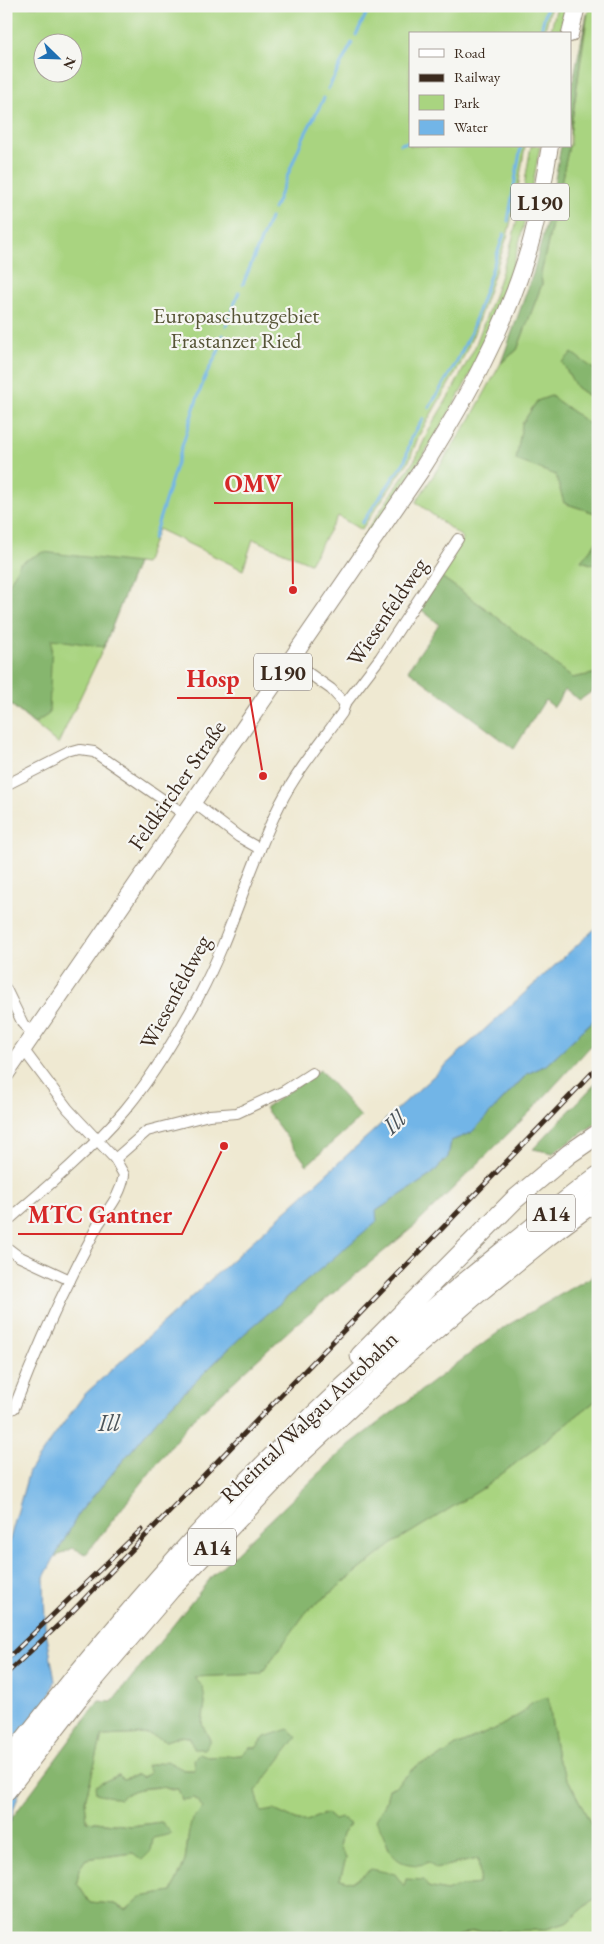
<svg xmlns="http://www.w3.org/2000/svg" width="604" height="1944" font-family="'EB Garamond',serif">
<rect width="100%" height="100%" fill="#f6f6f2"/>
<filter id="ink" filterUnits="userSpaceOnUse"><feTurbulence type="fractalNoise" baseFrequency=".02" numOctaves="2"/><feDisplacementMap in="SourceGraphic" scale="10" xChannelSelector="R" yChannelSelector="G"/><feConvolveMatrix kernelMatrix="1 2 1 2 8 2 1 2 1" color-interpolation-filters="sRGB"/></filter>
<filter id="wash" filterUnits="userSpaceOnUse"><feTurbulence type="fractalNoise" baseFrequency=".0096" numOctaves="4" result="noise"/><feDisplacementMap in="SourceGraphic" scale="20" xChannelSelector="R" yChannelSelector="G"/><feGaussianBlur stdDeviation="1.12" result="paint"/><feColorMatrix in="noise" values="0 0 0 0 0 0 0 0 0 0 0 0 0 0 0 0 0 1.4 0 .05"/><feComposite in="paint" operator="in"/></filter>
<g filter="url(#wash)">
<rect width="100%" height="100%" fill="#efe9d2"/>
<g fill="#a9d480" stroke="#727f4f" fill-rule="evenodd">
<path d="M 6,6 L 551,6 L 544,34 L 410,34 L 410,146 L 525,146 L 516,200 L 507,237 L 474,333 L 460,365 L 419,435 L 409,461 L 361,530 L 338,516 L 310,563 L 253,539 L 243,570 L 158,529 L 145,564 L 137,563 L 104,647 L 58,744 L 10,704 L 6,707 ZM 42,42 L 72,42 L 72,72 L 42,72 Z"/>
<path d="M 557,6 L 566,6 L 560,34 L 550,34 Z"/>
<path d="M 589,6 L 598,6 L 598,372 L 572,354 L 576,387 L 598,403 L 598,428 L 591,425 L 551,396 L 537,401 L 522,424 L 556,475 L 564,503 L 598,514 L 598,540 L 581,561 L 598,566 L 598,673 L 572,678 L 493,614 L 440,576 L 463,538 L 416,502 L 471,418 L 501,363 L 517,350 L 542,284 L 541,274 L 569,146 L 570,146 L 570,134 Z"/>
<path d="M 531,146 L 540,146 C 529,207 516,265 494,322 C 459,410 400,489 348,566 L 343,566 L 416,458 L 430,428 L 452,391 L 475,347 L 495,293 L 512,241 L 522,199 Z"/>
<path d="M 598,1399 L 598,1833 L 592,1826 L 557,1758 L 548,1698 L 532,1702 L 524,1712 L 497,1728 L 456,1746 L 437,1759 L 419,1764 L 394,1787 L 389,1788 L 386,1802 L 375,1820 L 382,1828 L 389,1850 L 428,1862 L 435,1868 L 478,1859 L 480,1877 L 478,1884 L 456,1887 L 447,1891 L 428,1887 L 406,1879 L 405,1887 L 352,1882 L 340,1879 L 346,1858 L 339,1846 L 342,1834 L 350,1824 L 334,1820 L 326,1813 L 307,1821 L 298,1821 L 274,1810 L 261,1813 L 256,1791 L 296,1737 L 265,1737 L 256,1748 L 249,1748 L 242,1755 L 208,1757 L 199,1755 L 196,1770 L 184,1770 L 146,1765 L 150,1773 L 142,1778 L 137,1775 L 124,1779 L 118,1775 L 108,1780 L 112,1796 L 120,1799 L 127,1792 L 140,1789 L 163,1787 L 171,1790 L 179,1789 L 195,1798 L 203,1808 L 189,1831 L 185,1861 L 172,1892 L 141,1897 L 127,1910 L 115,1904 L 89,1902 L 77,1883 L 79,1869 L 86,1859 L 151,1851 L 153,1838 L 161,1822 L 131,1826 L 87,1821 L 85,1801 L 102,1736 L 148,1734 L 166,1741 L 180,1736 L 210,1740 L 202,1724 L 205,1703 L 193,1677 L 261,1674 L 307,1611 L 395,1542 L 485,1487 Z"/>
<path d="M 598,1896 L 598,1938 L 452,1938 L 473,1931 L 543,1930 L 566,1923 Z"/>
</g>
<g fill="#86b66e" stroke="#607046">
<path d="M 587,14 L 570,134 L 570,95 Z"/>
<path d="M 561,146 L 569,146 L 541,274 L 542,284 L 517,350 L 501,363 L 533,274 L 549,212 Z"/>
<path d="M 572,353 L 598,372 L 598,403 L 576,387 L 562,362 Z"/>
<path d="M 551,396 L 591,425 L 598,428 L 598,514 L 564,503 L 556,475 L 516,460 L 522,424 L 537,401 Z"/>
<path d="M 598,540 L 598,566 L 581,561 Z"/>
<path d="M 43,552 L 137,563 L 104,647 L 52,639 L 49,714 L 34,724 L 6,700 L 6,590 L 20,563 Z"/>
<path d="M 440,576 L 493,614 L 572,678 L 598,673 L 598,687 L 580,700 L 565,690 L 554,707 L 545,700 L 514,749 L 408,670 L 439,624 L 418,607 Z"/>
<path d="M 598,1016 L 598,1038 L 534,1108 L 418,1223 L 296,1324 L 189,1423 L 86,1554 L 73,1548 L 53,1558 L 79,1513 L 162,1414 L 245,1333 L 376,1211 L 431,1175 L 448,1157 L 451,1141 L 471,1133 L 527,1074 L 546,1065 Z"/>
<path d="M 320,1070 L 361,1117 L 307,1165 L 265,1108 Z"/>
<path d="M 598,1081 L 598,1122 L 553,1153 L 533,1149 Z"/>
<path d="M 598,1273 L 598,1399 L 485,1487 L 395,1542 L 307,1611 L 261,1674 L 194,1677 L 203,1687 L 205,1703 L 202,1724 L 210,1740 L 205,1749 L 193,1749 L 190,1737 L 180,1736 L 166,1741 L 148,1734 L 102,1736 L 85,1801 L 87,1821 L 131,1826 L 162,1822 L 172,1834 L 153,1838 L 151,1851 L 142,1860 L 133,1853 L 86,1859 L 79,1869 L 77,1883 L 89,1902 L 115,1904 L 126,1910 L 141,1897 L 172,1892 L 185,1861 L 189,1831 L 192,1819 L 203,1808 L 195,1798 L 182,1800 L 178,1789 C 172,1790 168,1788 162,1787 C 148,1787 130,1789 120,1799 L 96,1793 L 95,1786 L 118,1775 L 124,1779 L 137,1775 L 142,1778 L 150,1773 L 146,1766 L 167,1761 L 184,1770 L 195,1770 L 194,1759 L 199,1754 L 208,1757 L 242,1755 L 249,1748 L 256,1748 L 265,1737 L 288,1729 L 297,1737 L 256,1791 L 261,1812 L 274,1810 L 298,1821 L 307,1821 L 326,1813 L 334,1820 L 341,1818 L 350,1824 L 342,1834 L 339,1846 L 346,1858 L 340,1879 L 352,1882 L 371,1869 L 395,1874 L 404,1886 L 406,1879 L 424,1880 L 428,1887 L 447,1891 L 456,1887 L 478,1884 L 480,1877 L 478,1859 L 435,1868 L 428,1862 C 421,1866 417,1865 409,1864 C 385,1860 388,1835 375,1820 L 386,1802 L 389,1788 L 394,1787 L 419,1764 L 437,1759 L 456,1746 L 497,1728 L 524,1712 L 532,1702 L 548,1697 L 557,1758 L 592,1826 L 598,1833 L 598,1896 L 566,1923 L 543,1930 L 473,1931 L 452,1938 L 6,1938 L 6,1834 L 12,1818 L 99,1701 L 112,1702 L 213,1575 L 349,1445 L 508,1325 Z"/>
</g>
<path fill="#72b5e7" stroke="#567082" d="M 598,926 L 598,1016 L 546,1065 L 527,1074 L 471,1133 L 451,1141 L 448,1157 L 431,1175 L 376,1211 L 377,1221 L 245,1333 L 162,1414 L 79,1513 L 44,1577 L 45,1625 L 55,1681 L 6,1833 L 6,1553 L 29,1471 L 84,1395 Z"/>
<g fill="none" stroke-linecap="round" stroke-linejoin="round">
<g stroke="#72b5e7" stroke-width="3">
<path d="M 540,34 L 547,6"/>
<path d="M 356,35 L 370,6"/>
<path d="M 328,89 L 352,43"/>
<path d="M 400,144 L 410,142"/>
<path d="M 274,209 L 302,140 L 324,98"/>
<path d="M 508,221 L 521,146"/>
<path d="M 243,284 L 270,218"/>
<path d="M 226,326 L 239,292"/>
<path d="M 429,408 L 456,363 L 471,332 L 504,234"/>
<path d="M 362,523 L 405,461 L 411,438 L 423,419"/>
<path d="M 153,539 L 196,402 L 205,377 L 218,352 L 223,335"/>
</g>
</g>
</g>
<g filter="url(#ink)">
<g fill="none" stroke-linecap="round" stroke-linejoin="round">
<g stroke="#958a78" stroke-width="12">
<g id="minor">
<path d="M 290,660 L 331,689 L 345,704"/>
<path d="M 6,785 L 69,753 L 80,750 L 94,752 L 184,814"/>
<path d="M 193,802 L 239,837 L 260,849"/>
<path d="M 6,989 L 23,1024 L 33,1034"/>
<path d="M 115,1159 L 147,1131 L 209,1115 L 237,1113 L 284,1091 L 312,1073"/>
<path d="M 6,1222 C 47,1187 90,1151 125,1110 C 154,1075 177,1035 199,996 C 232,934 249,866 280,804 C 297,771 321,742 342,713 L 345,704 L 380,658 L 458,539"/>
<path d="M 6,1247 L 18,1256 L 70,1280"/>
<path d="M 6,1412 L 14,1408 C 35,1353 59,1300 86,1248 C 90,1241 94,1232 98,1225 C 109,1208 121,1195 124,1175 L 115,1159 L 68,1109 L 23,1049"/>
</g>
</g>
<g stroke="#958a78" stroke-width="18">
<g id="primary">
<path d="M 570,34 L 577,6"/>
<path d="M 6,1074 L 420,472 C 464,403 501,337 526,258 C 538,222 543,184 550,146"/>
</g>
</g>
<g stroke="#958a78" stroke-width="21">
<g id="motorway">
<path d="M 360,1356 L 514,1200 L 569,1154 L 598,1134"/>
<path d="M 6,1763 C 118,1620 238,1481 373,1360 C 415,1323 459,1287 502,1252 C 534,1227 565,1200 598,1176"/>
<path d="M 6,1791 L 78,1698 L 170,1590 L 299,1455 L 405,1356 L 473,1297 L 547,1237 L 598,1199"/>
</g>
</g>
<use href="#minor" stroke="#fff" stroke-width="10"/>
<use href="#primary" stroke="#fff" stroke-width="16"/>
<use href="#motorway" stroke="#fff" stroke-width="19"/>
<g stroke="#3b2a1e" stroke-width="5">
<g id="rail">
<path d="M 6,1660 L 141,1530"/>
<path d="M 6,1674 L 68,1616 L 598,1067"/>
</g>
</g>
<use href="#rail" stroke="#f6f6f2" stroke-width="3" stroke-dasharray="9" stroke-linecap="butt"/>
</g>
</g>
<g text-anchor="middle" dominant-baseline="central" stroke-width="4.5" stroke-linejoin="round" paint-order="stroke">
<g fill="#f6f6f2" stroke="#73675e" stroke-width="1">
<rect x="511" y="183.5" width="58" height="37" rx="4"/>
<rect x="254" y="653.5" width="58" height="37" rx="4"/>
<rect x="527" y="1194.5" width="48" height="37" rx="4"/>
<rect x="188" y="1528.5" width="48" height="37" rx="4"/>
</g>
<g font-size="21" font-weight="bold" fill="#3b2a1e">
<text x="540" y="202">L190</text>
<text x="283" y="672">L190</text>
<text x="551" y="1213">A14</text>
<text x="212" y="1547">A14</text>
</g>
<g font-size="22" fill="#565436" stroke="#f6f6f2">
<text x="236" y="315">Europaschutzgebiet<tspan x="236" dy="25">Frastanzer Ried</tspan></text>
</g>
<g font-size="22" fill="#3b2a1e" stroke="#f6f6f2">
<text transform="translate(387 612) rotate(-56)">Wiesenfeldweg</text>
<text transform="translate(177 785) rotate(-55)">Feldkircher Straße</text>
<text transform="translate(175 992) rotate(-62)">Wiesenfeldweg</text>
<text transform="translate(309 1417) rotate(-44)">Rheintal/Walgau Autobahn</text>
</g>
<g font-size="24" font-style="italic" fill="#4c545a" stroke="#f6f6f2">
<text transform="translate(394 1122) rotate(-42)">Ill</text>
<text x="109" y="1422">Ill</text>
</g>
</g>
<path fill="none" stroke="#d62828" stroke-width="2" d="M293 590L292 503H214M263 776L250 698H177M224 1146L182 1234H18"/>
<g fill="#d62828" stroke="#f6f6f2" stroke-width="2">
<circle cx="293" cy="590" r="5"/>
<circle cx="263" cy="776" r="5"/>
<circle cx="224" cy="1146" r="5"/>
</g>
<g font-size="24" text-anchor="middle" font-weight="bold" fill="#d62828" stroke="#f6f6f2" stroke-width="4.5" stroke-linejoin="round" paint-order="stroke">
<text x="253" y="492">OMV</text>
<text x="213" y="687">Hosp</text>
<text x="100" y="1223">MTC Gantner</text>
</g>
<rect width="604" height="1944" fill="none" stroke="#f6f6f2" stroke-width="25"/>
<rect x="409" y="32" width="162" height="115" fill="#f6f6f2" stroke="#aba49d"/>
<rect x="419" y="49" width="25" height="8" fill="#ffffff" stroke="#aba49d"/>
<text x="454" y="58" font-size="15" fill="#3b2a1e">Road</text>
<rect x="419" y="74" width="25" height="8" fill="#3b2a1e" stroke="#aba49d"/>
<text x="454" y="82" font-size="15" fill="#3b2a1e">Railway</text>
<rect x="419" y="95" width="25" height="15" fill="#a9d480" stroke="#aba49d"/>
<text x="454" y="108" font-size="15" fill="#3b2a1e">Park</text>
<rect x="419" y="120" width="25" height="15" fill="#72b5e7" stroke="#aba49d"/>
<text x="454" y="132" font-size="15" fill="#3b2a1e">Water</text>
<g transform="translate(58 58) rotate(113)"><circle r="24" fill="#f6f6f2" stroke="#aba49d"/>
<path d="M0-4L9 19L0 12L-9 19Z" fill="#1f6fb2"/>
<text y="-8" font-size="14" font-weight="bold" text-anchor="middle" fill="#3b2a1e">N</text>
</g>
</svg>
